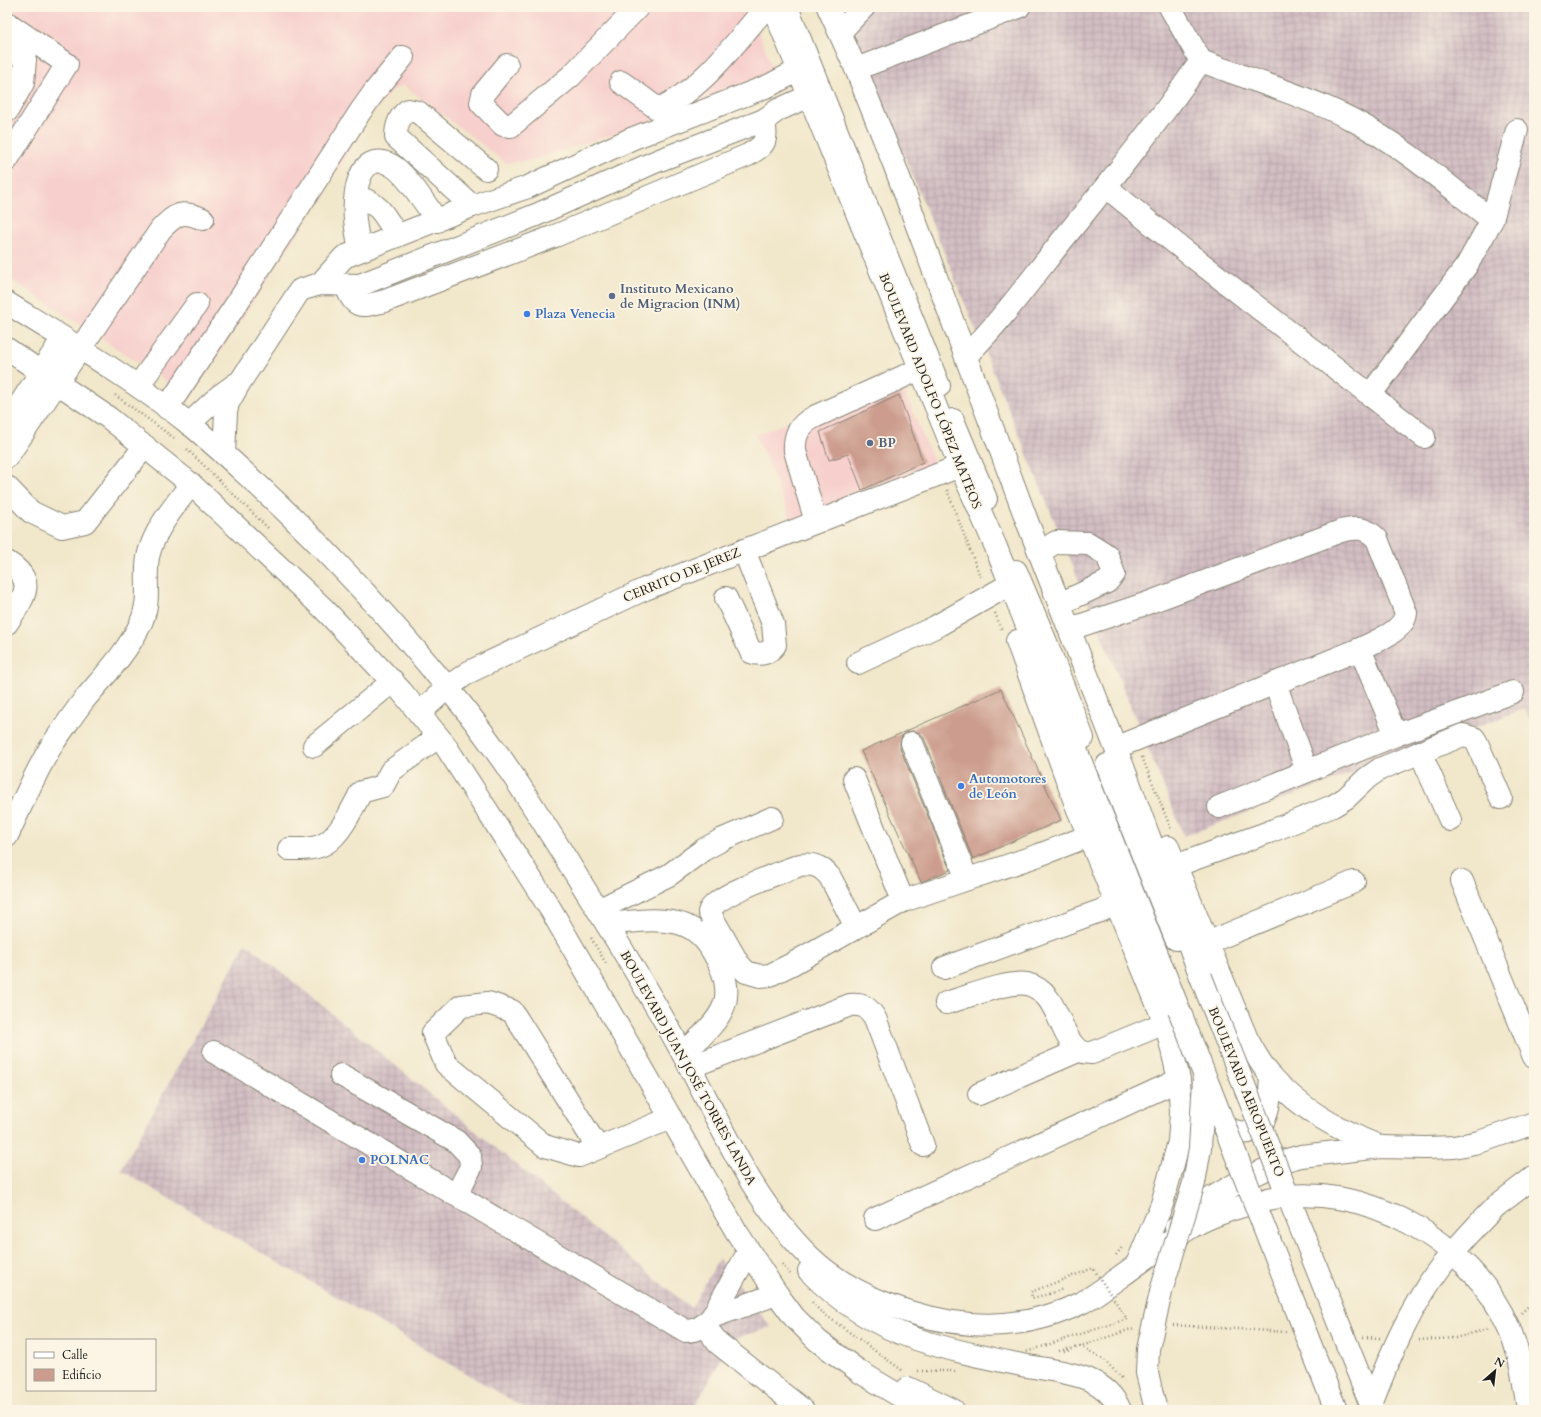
<svg xmlns="http://www.w3.org/2000/svg" width="1541" height="1417" font-family="Cardo,serif">
<defs>
<pattern id="industrial-grid" width="8" height="8" patternUnits="userSpaceOnUse"><rect width="8" height="8" fill="#d2bec3"/><path d="M0 4h8M4 0v8" fill="none" stroke="#b4a3a7"/></pattern>
</defs>
<rect width="100%" height="100%" fill="#fcf5e5"/>
<filter id="ink" filterUnits="userSpaceOnUse"><feTurbulence type="fractalNoise" baseFrequency=".025" numOctaves="2"/><feDisplacementMap in="SourceGraphic" scale="8" xChannelSelector="R" yChannelSelector="G"/><feConvolveMatrix kernelMatrix="1 2 1 2 8 2 1 2 1" color-interpolation-filters="sRGB"/></filter>
<filter id="wash" filterUnits="userSpaceOnUse"><feTurbulence type="fractalNoise" baseFrequency=".012" numOctaves="4" result="noise"/><feDisplacementMap in="SourceGraphic" scale="16" xChannelSelector="R" yChannelSelector="G"/><feGaussianBlur stdDeviation="0.9" result="paint"/><feColorMatrix in="noise" values="0 0 0 0 0 0 0 0 0 0 0 0 0 0 0 0 0 1.4 0 .05"/><feComposite in="paint" operator="in"/></filter>
<g filter="url(#wash)">
<rect width="100%" height="100%" fill="#f1e7cb"/>
<g fill="#f7d0cd">
<path d="M 7,7 L 748,7 L 774,71 L 636,127 L 532,160 L 506,163 L 404,85 L 391,91 L 369,118 L 299,231 L 191,397 L 7,277 Z"/>
<path d="M 898,377 L 934,463 L 792,521 L 756,435 Z"/>
</g>
<g fill="url(#industrial-grid)">
<path d="M 843,7 L 1534,7 L 1534,727 L 1524,709 L 1184,836 Z"/>
<path d="M 246,943 L 691,1308 L 719,1259 L 771,1327 L 732,1339 L 693,1410 L 528,1410 L 121,1170 Z"/>
</g>
<g id="blocks">
<g fill="#cc9d8e">
<path d="M 899,395 L 923,462 L 862,490 L 848,454 L 829,460 L 820,432 Z"/>
<path d="M 1001,689 L 1061,820 L 973,859 L 924,738 L 920,733 L 914,731 L 907,732 L 902,736 L 900,741 L 900,748 L 950,870 L 921,882 L 861,751 Z"/>
</g>
</g>
</g>
<g filter="url(#ink)">
<use href="#blocks" fill-opacity="0" stroke="#868274" stroke-width="1"/>
<g fill="none" stroke-linecap="round" stroke-linejoin="round">
<g stroke="#868274" stroke-width="24">
<g id="minor">
<path d="M 787,7 L 939,386"/>
<path d="M 7,23 L 67,64 L 7,160"/>
<path d="M 840,32 L 864,7"/>
<path d="M 7,44 L 25,60 L 23,83 L 7,111"/>
<path d="M 1201,61 C 1251,80 1304,95 1351,119 C 1402,145 1447,185 1492,220"/>
<path d="M 507,65 L 483,94 L 481,103 L 503,125 L 511,126 L 571,76 L 638,7"/>
<path d="M 856,69 L 1019,7"/>
<path d="M 621,82 L 658,109 C 701,91 736,42 766,7"/>
<path d="M 1106,187 L 1175,243 L 1424,437"/>
<path d="M 356,196 C 380,203 385,216 397,236"/>
<path d="M 472,206 L 396,137 C 396,125 399,117 408,110 L 418,112 L 486,169"/>
<path d="M 360,250 C 358,240 356,230 355,220 C 353,199 357,148 391,165 C 406,173 427,206 437,221"/>
<path d="M 320,284 L 344,257 L 472,206 L 528,187 L 631,139 L 768,86 L 799,70"/>
<path d="M 346,285 C 354,311 363,306 385,301 L 555,236 L 748,155 C 767,144 767,141 764,120"/>
<path d="M 967,355 C 1001,321 1030,281 1060,243 C 1108,184 1157,124 1201,61 L 1170,7"/>
<path d="M 138,386 L 197,304"/>
<path d="M 1370,395 L 1467,265 L 1492,220 L 1517,130"/>
<path d="M 167,408 L 239,300 L 360,112 L 375,91 L 403,57"/>
<path d="M 953,420 L 986,499"/>
<path d="M 7,424 L 63,338"/>
<path d="M 189,424 L 218,397 L 236,384"/>
<path d="M 224,454 L 226,412 L 228,403 L 240,382 L 300,290 L 320,284 L 360,285 L 536,215 L 657,161 L 764,120 L 778,110 L 809,96"/>
<path d="M 7,457 L 161,229 C 177,213 182,210 203,219"/>
<path d="M 7,487 L 31,512 L 62,527 L 85,522 L 145,446"/>
<path d="M 816,522 L 795,451 C 794,435 799,425 814,417 L 920,369"/>
<path d="M 1045,549 L 1056,542 L 1088,543 L 1107,555 L 1114,574 L 1107,582 L 1068,600"/>
<path d="M 7,562 C 39,582 23,598 7,623"/>
<path d="M 1016,571 L 1046,642 L 1083,738"/>
<path d="M 726,598 L 751,652 C 761,656 769,653 775,645 L 773,624 L 744,550"/>
<path d="M 1079,626 L 1145,604 L 1341,531 C 1356,527 1366,527 1377,539 L 1406,613 C 1404,632 1375,641 1360,649 L 1396,735 L 1513,692"/>
<path d="M 858,663 L 935,627 L 1000,590"/>
<path d="M 1275,683 L 1307,771"/>
<path d="M 419,713 L 448,687 L 469,672 L 645,589 L 960,466"/>
<path d="M 912,743 L 967,879"/>
<path d="M 1127,743 L 1360,649"/>
<path d="M 314,746 L 393,681"/>
<path d="M 1420,752 L 1450,820"/>
<path d="M 1107,765 L 1176,939"/>
<path d="M 854,779 L 903,901 L 1039,855 L 1089,836"/>
<path d="M 1219,807 L 1396,735"/>
<path d="M 7,836 C 22,805 35,771 54,742 C 64,728 74,713 84,700 C 104,676 126,654 140,625 C 152,600 144,581 148,557 C 154,529 175,506 191,484"/>
<path d="M 289,849 C 301,849 315,850 326,843 C 341,834 353,807 361,792 L 383,786 L 391,771 L 438,737"/>
<path d="M 1175,866 L 1269,832 L 1333,806 L 1346,798 L 1367,778 L 1380,769 L 1463,735 L 1474,738 L 1477,743 L 1501,798"/>
<path d="M 1462,881 L 1534,1057"/>
<path d="M 598,910 L 669,875 L 703,850 L 723,839 L 772,818"/>
<path d="M 607,924 C 629,922 651,918 673,922 C 692,925 704,936 713,952 C 743,1002 719,1019 683,1054"/>
<path d="M 856,927 L 830,877 C 821,866 813,863 800,865 C 782,872 712,896 709,912 L 738,963 L 746,972 L 760,976 L 770,975 L 792,964 L 903,901"/>
<path d="M 1207,943 L 1354,882"/>
<path d="M 944,968 L 1116,905"/>
<path d="M 946,1003 C 965,998 1009,980 1027,984 C 1065,993 1058,1056 1092,1053 L 1165,1023"/>
<path d="M 214,1052 L 686,1331 C 698,1331 704,1325 712,1317 L 749,1251"/>
<path d="M 690,1067 L 850,1005 C 863,1004 868,1007 875,1018 L 923,1145"/>
<path d="M 341,1075 L 456,1141 L 470,1156 L 471,1167 L 456,1195"/>
<path d="M 979,1094 L 1078,1051"/>
<path d="M 598,1148 L 512,1011 L 488,1003 L 461,1006 L 433,1033 L 446,1064 L 545,1146 L 579,1156 L 671,1118"/>
<path d="M 875,1219 L 1179,1080"/>
<path d="M 1176,1228 L 1210,1199 L 1239,1182 L 1283,1161 L 1301,1156 L 1381,1147 L 1426,1148 L 1454,1147 L 1479,1142 L 1534,1123"/>
<path d="M 712,1317 L 777,1294"/>
<path d="M 704,1325 L 718,1343 L 803,1410"/>
</g>
</g>
<g stroke="#868274" stroke-width="24">
<g id="major">
<path d="M 773,7 L 960,466 L 995,545 L 1179,1010"/>
<path d="M 828,7 L 856,69 L 894,164 L 1027,521 L 1125,772 L 1201,977"/>
<path d="M 7,303 C 70,342 134,380 192,426 C 215,445 237,466 259,486 C 326,548 388,616 447,687 C 495,744 534,807 573,870 C 611,931 649,991 683,1054 C 721,1124 751,1200 810,1257 C 849,1295 917,1320 971,1324 C 1010,1327 1049,1319 1083,1302 C 1096,1295 1108,1285 1120,1277 C 1144,1260 1168,1241 1193,1226 C 1216,1213 1243,1206 1268,1199"/>
<path d="M 7,349 L 109,418 L 191,484 L 324,609 L 402,692 L 445,745 L 551,910 L 736,1231 L 777,1294 L 794,1317 L 818,1341 L 860,1372 L 923,1410"/>
<path d="M 1017,641 L 1075,802 L 1167,1028 L 1179,1080 L 1181,1112 L 1179,1142 L 1162,1204 L 1137,1264"/>
<path d="M 1168,847 L 1247,1039 C 1254,1052 1261,1065 1271,1076 C 1301,1110 1339,1130 1381,1147"/>
<path d="M 1213,1118 C 1227,1131 1252,1142 1264,1120 C 1270,1107 1270,1089 1271,1076"/>
<path d="M 1496,1206 L 1534,1177"/>
<path d="M 809,1271 C 839,1302 875,1325 916,1339 C 949,1350 983,1357 1017,1364 C 1053,1372 1103,1370 1120,1410"/>
<path d="M 908,1388 L 953,1410"/>
</g>
</g>
<g stroke="#868274" stroke-width="2.5" stroke-dasharray="1 3" stroke-linecap="butt">
<path d="M 115,395 L 174,438"/>
<path d="M 187,449 L 268,528"/>
<path d="M 947,490 L 981,579"/>
<path d="M 995,613 L 1002,631"/>
<path d="M 1142,757 L 1171,829"/>
<path d="M 591,938 L 607,965"/>
<path d="M 1116,1255 L 1123,1246"/>
<path d="M 782,1264 L 790,1274"/>
<path d="M 1049,1294 L 1063,1289"/>
<path d="M 812,1302 L 820,1311 L 903,1371"/>
<path d="M 1521,1313 L 1534,1301"/>
<path d="M 1173,1325 L 1286,1332"/>
<path d="M 1363,1337 L 1380,1338"/>
<path d="M 1419,1340 L 1455,1338 L 1488,1329"/>
<path d="M 1080,1346 L 1103,1359 L 1124,1380"/>
<path d="M 1059,1351 L 1071,1348"/>
<path d="M 1064,1352 L 1134,1328"/>
<path d="M 918,1371 L 957,1371"/>
</g>
<use href="#minor" stroke="#fff" stroke-width="22"/>
<use href="#major" stroke="#fff" stroke-width="22"/>
<g stroke="#868274" stroke-width="24" stroke-linecap="butt">
<g id="major-bridge">
<path d="M 1201,977 L 1373,1410"/>
<path d="M 1179,1010 L 1336,1410"/>
<path d="M 1268,1199 C 1362,1179 1471,1240 1509,1328 C 1520,1353 1524,1382 1528,1410"/>
<path d="M 1155,1406 L 1147,1373 L 1148,1349 L 1162,1288 L 1194,1183 L 1200,1148 L 1204,1079"/>
<path d="M 1369,1410 C 1388,1360 1409,1308 1442,1265 C 1459,1245 1477,1225 1496,1206"/>
</g>
</g>
<path stroke="#868274" stroke-width="2.5" stroke-dasharray="1 3" stroke-linecap="butt" d="M 1023,1353 L 1127,1319 L 1093,1268 L 1031,1292 L 1032,1298 L 1049,1294"/>
<use href="#major-bridge" stroke="#fff" stroke-width="22"/>
</g>
</g>
<g fill="#5c6f8a" stroke="#fcf5e5" stroke-width="1.5">
<circle cx="612" cy="296" r="4"/>
<circle cx="870" cy="443" r="4"/>
</g>
<g fill="#3f7fe0" stroke="#fcf5e5" stroke-width="1.5">
<circle cx="527" cy="314" r="4"/>
<circle cx="961" cy="786" r="4"/>
<circle cx="362" cy="1160" r="4"/>
</g>
<g text-anchor="middle" dominant-baseline="central" stroke-width="3.5" stroke-linejoin="round" paint-order="stroke">
<g font-size="13" font-weight="bold" fill="#4e5e75" stroke="#fcf5e5" text-anchor="start">
<text x="620" y="289">Instituto Mexicano<tspan x="620" dy="15">de Migracion (INM)</tspan></text>
<text x="878" y="443">BP</text>
</g>
<g font-size="13" font-weight="bold" fill="#366cbe" stroke="#fcf5e5" text-anchor="start">
<text x="535" y="314">Plaza Venecia</text>
<text x="969" y="779">Automotores<tspan x="969" dy="15">de León</tspan></text>
<text x="370" y="1160">POLNAC</text>
</g>
<g font-size="13" fill="#1c1c1c" stroke="#fcf5e5">
<text transform="translate(930 391) rotate(68)">BOULEVARD ADOLFO LÓPEZ MATEOS</text>
<text transform="translate(682 575) rotate(-22)">CERRITO DE JEREZ</text>
<text transform="translate(688 1068) rotate(61)">BOULEVARD JUAN JOSÉ TORRES LANDA</text>
<text transform="translate(1246 1092) rotate(68)">BOULEVARD AEROPUERTO</text>
</g>
</g>
<rect width="1541" height="1417" fill="none" stroke="#fcf5e5" stroke-width="24"/>
<rect x="26" y="1339" width="130" height="52" fill="#fcf5e5" stroke="#a29e95"/>
<rect x="34" y="1352" width="20" height="6" fill="#ffffff" stroke="#a29e95"/>
<text x="62" y="1359" font-size="12" fill="#1c1c1c">Calle</text>
<rect x="34" y="1369" width="20" height="12" fill="#cc9d8e" stroke="#a29e95"/>
<text x="62" y="1379" font-size="12" fill="#1c1c1c">Edificio</text>
<g transform="translate(1495 1371) rotate(28)" stroke="#fcf5e5" stroke-width="3" paint-order="stroke">
<path d="M0-3L7 15L0 10L-7 15Z" fill="#1c1c1c"/>
<text y="-6" font-size="11" font-weight="bold" text-anchor="middle" fill="#1c1c1c">N</text>
</g>
</svg>
